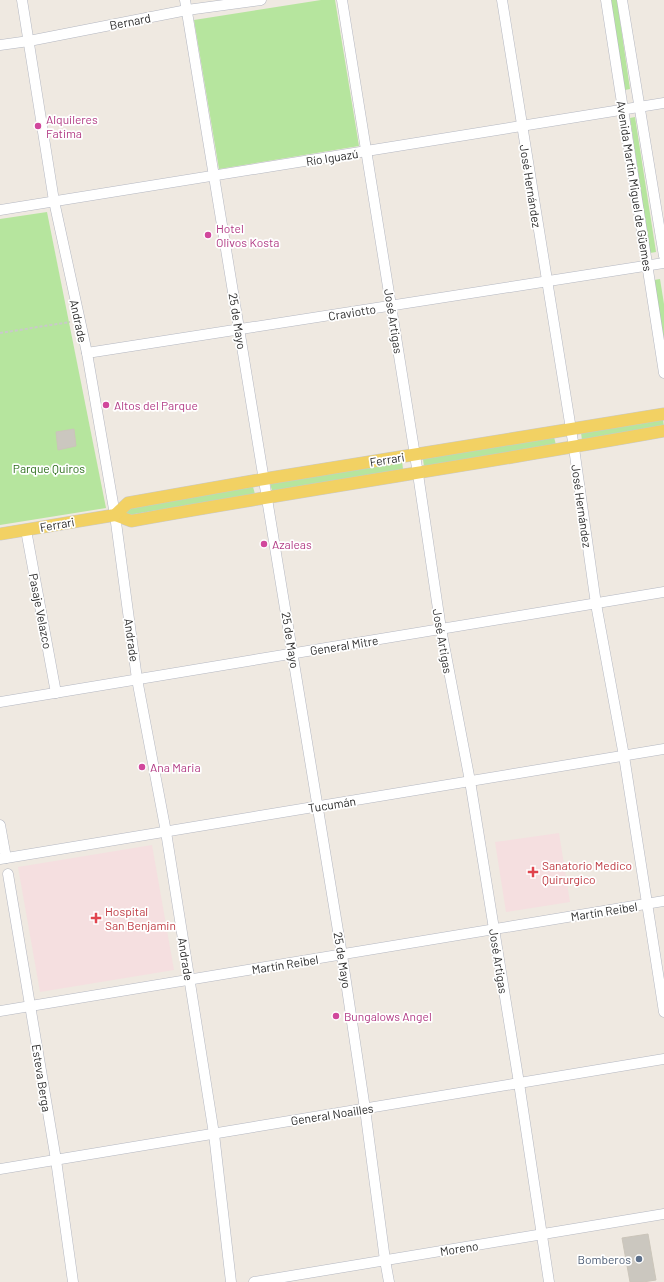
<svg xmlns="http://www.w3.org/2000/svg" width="664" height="1282" font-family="Barlow,sans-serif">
<rect width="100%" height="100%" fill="#efe9e1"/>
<g fill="#f5dfe0">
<path d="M 559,833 L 570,902 L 506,912 L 495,842 Z"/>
<path d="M 152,845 L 174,970 L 40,992 L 18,867 Z"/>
</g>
<g fill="#b6e59e">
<path d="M 321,0 L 335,0 L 359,146 L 219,169 L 194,20 Z"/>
<path d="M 611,0 L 617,0 L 630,89 L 625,90 Z"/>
<path d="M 635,117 L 656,252 L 650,253 L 630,118 Z"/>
<path d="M 47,212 L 106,508 L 0,525 L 0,219 Z"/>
<path d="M 660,279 L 664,304 L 664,342 L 654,280 Z"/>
<path d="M 663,419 L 664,427 L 582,440 L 581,433 Z"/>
<path d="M 554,437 L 556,445 L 424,467 L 423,459 Z"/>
<path d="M 402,461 L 403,469 L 272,491 L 270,483 Z"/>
<path d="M 253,487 L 255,494 L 123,516 L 122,508 Z"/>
</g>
<g fill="#cbc7bf" stroke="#cbc5ba">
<path d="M 74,429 L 76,446 L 58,450 L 56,432 Z"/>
<path d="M 648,1234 L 656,1280 L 643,1282 L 630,1282 L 622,1238 Z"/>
</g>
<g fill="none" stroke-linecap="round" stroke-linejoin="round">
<g stroke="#b4b7c1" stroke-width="11">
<g id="minor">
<path d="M 22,0 L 54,201 L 87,353 L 115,515 L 137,679 L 166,832 L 214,1134 L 231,1282"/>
<path d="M 185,0 L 342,955 L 365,1109 L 385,1260 L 389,1282"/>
<path d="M 342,0 L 418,474 L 441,629 L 470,781 L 519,1083 L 549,1282"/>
<path d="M 502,0 L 574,448 L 596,604 L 624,756 L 664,1012"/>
<path d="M 606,0 L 664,373"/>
<path d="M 622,0 L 664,256"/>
<path d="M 0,45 L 29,41 L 187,10 L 261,0"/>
<path d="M 0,210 L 664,103"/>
<path d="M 87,353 L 664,263"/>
<path d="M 26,530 L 56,693"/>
<path d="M 0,702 L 664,592"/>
<path d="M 0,825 L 6,858"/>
<path d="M 0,859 L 664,749"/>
<path d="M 8,874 L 56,1160 L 73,1282"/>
<path d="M 0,1011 L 664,901"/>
<path d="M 0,1169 L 664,1059"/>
<path d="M 254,1282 C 390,1259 527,1238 664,1214"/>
</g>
</g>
<g stroke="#c9c9c9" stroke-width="13">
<g id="major">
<path d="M 115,515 L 131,521 C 308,489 487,463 664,431"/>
<path d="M 0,534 L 115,515 L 128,503 L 264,479 L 664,414"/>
</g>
</g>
<path stroke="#c9c9c9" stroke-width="2" stroke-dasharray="3 2" stroke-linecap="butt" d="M 0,333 L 70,322"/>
<use href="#minor" stroke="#fff" stroke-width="10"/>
<use href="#major" stroke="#f2d163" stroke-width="12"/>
</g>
<g fill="#d1479c" stroke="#fff" stroke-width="1.5">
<circle cx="38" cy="126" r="4"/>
<circle cx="208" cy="235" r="4"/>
<circle cx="106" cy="405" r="4"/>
<circle cx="264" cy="544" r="4"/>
<circle cx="142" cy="767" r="4"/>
<circle cx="336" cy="1016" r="4"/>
</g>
<g fill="#e0444e" stroke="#fff" stroke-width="1.5">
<path d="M531 866h4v4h4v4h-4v4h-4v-4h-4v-4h4z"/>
<path d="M94 912h4v4h4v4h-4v4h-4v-4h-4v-4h4z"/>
</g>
<circle fill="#5c6f8a" stroke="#fff" stroke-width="1.5" cx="639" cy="1259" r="4"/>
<g text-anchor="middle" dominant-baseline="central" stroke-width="3.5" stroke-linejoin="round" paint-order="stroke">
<g font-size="12" fill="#2e2e2e" stroke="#fff">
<text transform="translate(130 21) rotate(-11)">Bernard</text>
<text transform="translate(332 157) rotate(-9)">Río Iguazú</text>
<text transform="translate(531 186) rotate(81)">José Hernández</text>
<text transform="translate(635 186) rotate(81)">Avenida Martin Miguel de Güemes</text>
<text transform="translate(352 312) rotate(-9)">Craviotto</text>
<text transform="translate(79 321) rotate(78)">Andrade</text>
<text transform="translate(238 321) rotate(81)">25 de Mayo</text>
<text transform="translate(394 321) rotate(81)">José Artigas</text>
<text transform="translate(387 459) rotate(-9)">Ferrari</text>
<text transform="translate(582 506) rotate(82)">José Hernández</text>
<text transform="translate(57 524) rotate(-10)">Ferrari</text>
<text transform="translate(41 611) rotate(79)">Pasaje Velazco</text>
<text transform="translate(132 640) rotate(82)">Andrade</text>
<text transform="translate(291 640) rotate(81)">25 de Mayo</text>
<text transform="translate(443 641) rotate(80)">José Artigas</text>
<text transform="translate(344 645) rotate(-9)">General Mitre</text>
<text transform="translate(332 804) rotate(-9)">Tucumán</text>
<text transform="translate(604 911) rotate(-9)">Martín Reibel</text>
<text transform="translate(186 959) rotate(81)">Andrade</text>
<text transform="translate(343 960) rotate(81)">25 de Mayo</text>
<text transform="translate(499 961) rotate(81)">José Artigas</text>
<text transform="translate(285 964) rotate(-9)">Martín Reibel</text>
<text transform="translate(42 1078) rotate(81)">Esteva Berga</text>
<text transform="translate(332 1114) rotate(-9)">General Noailles</text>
<text transform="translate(459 1248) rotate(-9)">Moreno</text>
</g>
<g font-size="12" fill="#b23c85" stroke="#fff" text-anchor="start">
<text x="46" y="119">Alquileres<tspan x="46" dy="14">Fatima</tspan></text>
<text x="216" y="228">Hotel<tspan x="216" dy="14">Olivos Kosta</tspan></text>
<text x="114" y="405">Altos del Parque</text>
<text x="272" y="544">Azaleas</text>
<text x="150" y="767">Ana Maria</text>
<text x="344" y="1016">Bungalows Angel</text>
</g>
<g font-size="12" fill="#2c6e1b" stroke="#fff">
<text x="49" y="468">Parque Quiros</text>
</g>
<g font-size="12" fill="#be3a42" stroke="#fff" text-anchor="start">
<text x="542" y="865">Sanatorio Medico<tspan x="542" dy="14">Quirurgico</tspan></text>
<text x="105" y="911">Hospital<tspan x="105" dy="14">San Benjamin</tspan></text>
</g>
<g font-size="12" fill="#4e5e75" stroke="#fff" text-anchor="end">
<text x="631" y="1259">Bomberos</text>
</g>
</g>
</svg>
